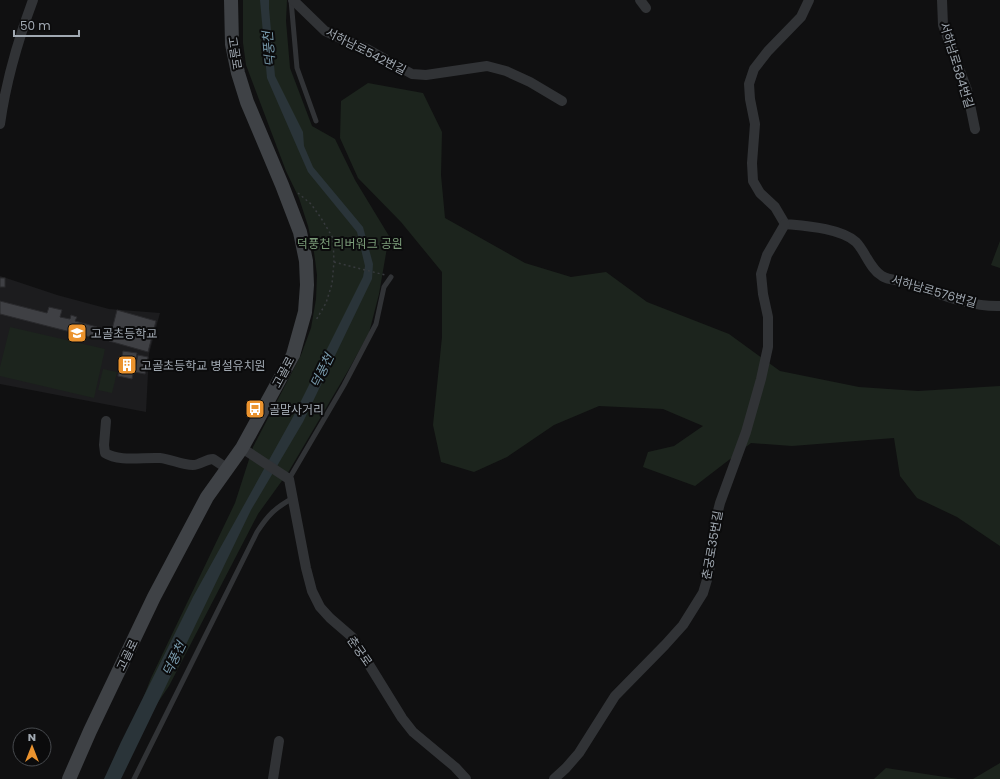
<svg xmlns="http://www.w3.org/2000/svg" width="1000" height="779" font-family="Poppins,'Noto Sans KR',sans-serif">
<rect width="100%" height="100%" fill="#101011"/>
<path fill="#1c1c1e" d="M 0,276 L 57,295 L 109,309 L 160,313 L 149,354 L 146,412 L 0,384 Z"/>
<g fill="#1c241d">
<path d="M 243,0 L 287,0 L 286,21 L 290,68 L 312,126 L 335,139 L 355,180 L 389,236 L 379,294 L 369,333 L 349,369 L 289,471 L 258,514 L 169,686 L 119,760 L 151,678 L 235,503 L 253,447 L 301,355 L 311,328 L 316,299 L 317,275 L 314,252 L 308,226 L 299,198 L 286,171 L 246,65 L 243,43 Z"/>
<path d="M 368,83 L 423,93 L 442,132 L 441,175 L 445,218 L 525,263 L 571,277 L 606,272 L 647,302 L 729,334 L 780,371 L 859,387 L 918,391 L 1000,386 L 1000,546 L 957,517 L 917,498 L 900,476 L 894,438 L 792,446 L 751,443 L 695,486 L 643,467 L 648,452 L 674,446 L 703,426 L 663,409 L 599,406 L 554,425 L 507,457 L 474,472 L 441,462 L 433,425 L 442,337 L 442,272 L 401,222 L 358,178 L 340,138 L 341,101 Z"/>
<path d="M 1000,241 L 1000,268 L 991,265 Z"/>
<path d="M 10,327 L 105,349 L 94,398 L 0,376 L 0,367 Z"/>
<path d="M 103,369 L 117,372 L 112,393 L 98,390 Z"/>
<path d="M 1000,763 L 1000,779 L 973,779 Z"/>
<path d="M 886,768 L 958,779 L 874,779 Z"/>
</g>
<path fill="#2a3439" d="M 260,0 L 269,0 L 269,8 L 275,76 L 303,132 L 304,146 L 313,167 L 363,227 L 373,264 L 372,279 L 303,422 L 251,510 L 121,779 L 104,779 L 121,742 L 193,597 L 294,415 L 363,277 L 365,266 L 357,232 L 308,172 L 267,78 Z"/>
<g fill="#3f4044" stroke="#2a2a2d">
<rect x="0" y="278" width="5" height="9"/>
<path d="M 0,301 L 47,313 L 49,307 L 62,310 L 60,317 L 70,319 L 71,315 L 77,317 L 75,321 L 97,327 L 94,338 L 0,314 Z"/>
<path d="M 117,310 L 156,321 L 148,352 L 109,341 Z"/>
<path d="M 123,351 L 137,353 L 132,379 L 118,376 Z"/>
<path d="M 138,355 L 148,357 L 145,374 L 134,372 Z"/>
</g>
<g fill="none" stroke-linecap="round" stroke-linejoin="round">
<g stroke="#373a3d" stroke-width="1.5" stroke-dasharray="2 3" stroke-linecap="butt">
<path d="M 298,193 L 311,204 L 321,218 L 333,238 L 334,262 L 332,284 L 326,303 L 316,320"/>
<path d="M 334,262 L 385,275"/>
</g>
<g stroke="#313336" stroke-width="5">
<path d="M 291,0 L 297,68 L 316,121"/>
<path d="M 289,479 L 344,385 L 376,324 L 384,287 L 391,277"/>
<path d="M 134,779 L 257,532 C 268,515 275,508 293,498"/>
</g>
<g stroke="#313336" stroke-width="10">
<path d="M 293,0 L 325,31 L 342,39 L 369,50 L 412,74 L 426,75 L 487,66 L 506,71 L 530,82 L 562,101"/>
<path d="M 640,0 L 646,8"/>
<path d="M 809,0 L 801,17 L 768,51 L 754,69 L 749,84 L 750,99 L 755,124 L 752,163 L 753,181 L 760,193 L 775,207 L 785,224 C 805,226 840,228 856,242 C 865,251 870,269 882,276 C 888,280 898,280 905,282 C 936,292 967,307 1000,306"/>
<path d="M 942,0 L 943,25 L 967,90 L 975,129"/>
<path d="M 0,124 C 6,81 18,40 33,0"/>
<path d="M 106,421 L 104,445 L 105,453 C 119,462 143,457 160,458 C 171,459 181,465 193,465 C 200,465 206,459 213,459 L 228,469"/>
<path d="M 242,448 L 289,479 L 306,568 L 312,591 L 320,607 L 330,618 L 352,637 L 402,718 L 413,732 L 455,767 L 466,779"/>
<path d="M 273,779 L 279,741"/>
<path d="M 554,779 L 566,768 L 579,753 L 615,696 L 665,645 L 683,625 L 703,593 L 709,573 L 714,527 L 720,503 L 746,432 L 761,379 L 768,347 L 768,317 L 763,294 L 761,274 L 767,255 L 785,224"/>
</g>
<path stroke="#3f4246" stroke-width="14" d="M 69,779 L 90,731 L 154,597 L 207,497 L 242,448 L 293,355 L 305,312 L 307,285 L 306,261 L 300,232 L 282,185 L 247,102 L 238,73 L 232,44 L 231,0"/>
</g>
<defs>
<g id="school-square" transform="scale(1)"><rect x="-9" y="-9" width="18" height="18" rx="4" fill="#eb932e" stroke="#0b0b0c"/><path d="M0-5L7-2L0 1L-7-2ZM-4 1L0 2.5L4 1V4Q0 6-4 4Z" fill="#fff"/></g>
<g id="building-square" transform="scale(1)"><rect x="-9" y="-9" width="18" height="18" rx="4" fill="#eb932e" stroke="#0b0b0c"/><path d="M-4-6H4V6H1V3H-1V6H-4ZM-2.5-4.3h1.7v1.8h-1.7ZM.8-4.3h1.7v1.8H.8ZM-2.5-1h1.7V.8h-1.7ZM.8-1h1.7V.8H.8Z" fill="#fff"/></g>
<g id="bus-square" transform="scale(1)"><rect x="-9" y="-9" width="18" height="18" rx="4" fill="#eb932e" stroke="#0b0b0c"/><path d="M-5-6H5V4H4V6H2V4H-2V6H-4V4H-5ZM-3.5-4V0h7V-4ZM-3.5 1.2v1.5H-2V1.2ZM2 1.2v1.5H3.5V1.2Z" fill="#fff"/></g>
</defs>
<g fill-rule="evenodd">
<use href="#school-square" x="77" y="333"/>
<use href="#building-square" x="127" y="365"/>
<use href="#bus-square" x="255" y="409"/>
</g>
<g text-anchor="middle" dominant-baseline="central" stroke-width="4" stroke-linejoin="round" paint-order="stroke">
<g font-size="12" fill="#a1a9b2" stroke="#0b0b0c">
<text transform="translate(366 51) rotate(27)">서하남로542번길</text>
<text transform="translate(235 53) rotate(81)">고골로</text>
<text transform="translate(957 65) rotate(73)">서하남로584번길</text>
<text transform="translate(934 291) rotate(16)">서하남로576번길</text>
<text transform="translate(283 372) rotate(-62)">고골로</text>
<text transform="translate(712 545) rotate(-80)">춘궁로35번길</text>
<text transform="translate(360 651) rotate(55)">춘궁로</text>
<text transform="translate(127 655) rotate(-64)">고골로</text>
</g>
<g font-size="12" fill="#7b9d79" stroke="#0b0b0c">
<text x="350" y="243">덕풍천 리버워크 공원</text>
</g>
<g font-size="12" fill="#a1a9b2" stroke="#0b0b0c" text-anchor="start">
<text x="91" y="333">고골초등학교</text>
<text x="141" y="365">고골초등학교 병설유치원</text>
<text x="269" y="409">골말사거리</text>
</g>
<g font-size="13" font-style="italic" fill="#799bad" stroke="#0b0b0c">
<text transform="translate(269 49) rotate(-95)">덕풍천</text>
<text transform="translate(322 371) rotate(-64)">덕풍천</text>
<text transform="translate(174 659) rotate(-64)">덕풍천</text>
</g>
</g>
<g transform="translate(32 747)"><circle r="19" fill="#0b0b0c" stroke="#474a4e"/>
<path d="M0-3L7 15L0 10L-7 15Z" fill="#eb932e"/>
<text y="-6" font-size="11" font-weight="bold" text-anchor="middle" fill="#a1a9b2">N</text>
</g>
<path d="M14 30v6h65v-6" fill="none" stroke="#a1a9b2" stroke-width="2"/>
<text x="20" y="30" font-size="12" fill="#a1a9b2" stroke="#0b0b0c" stroke-width="3" paint-order="stroke">50 m</text>
</svg>
